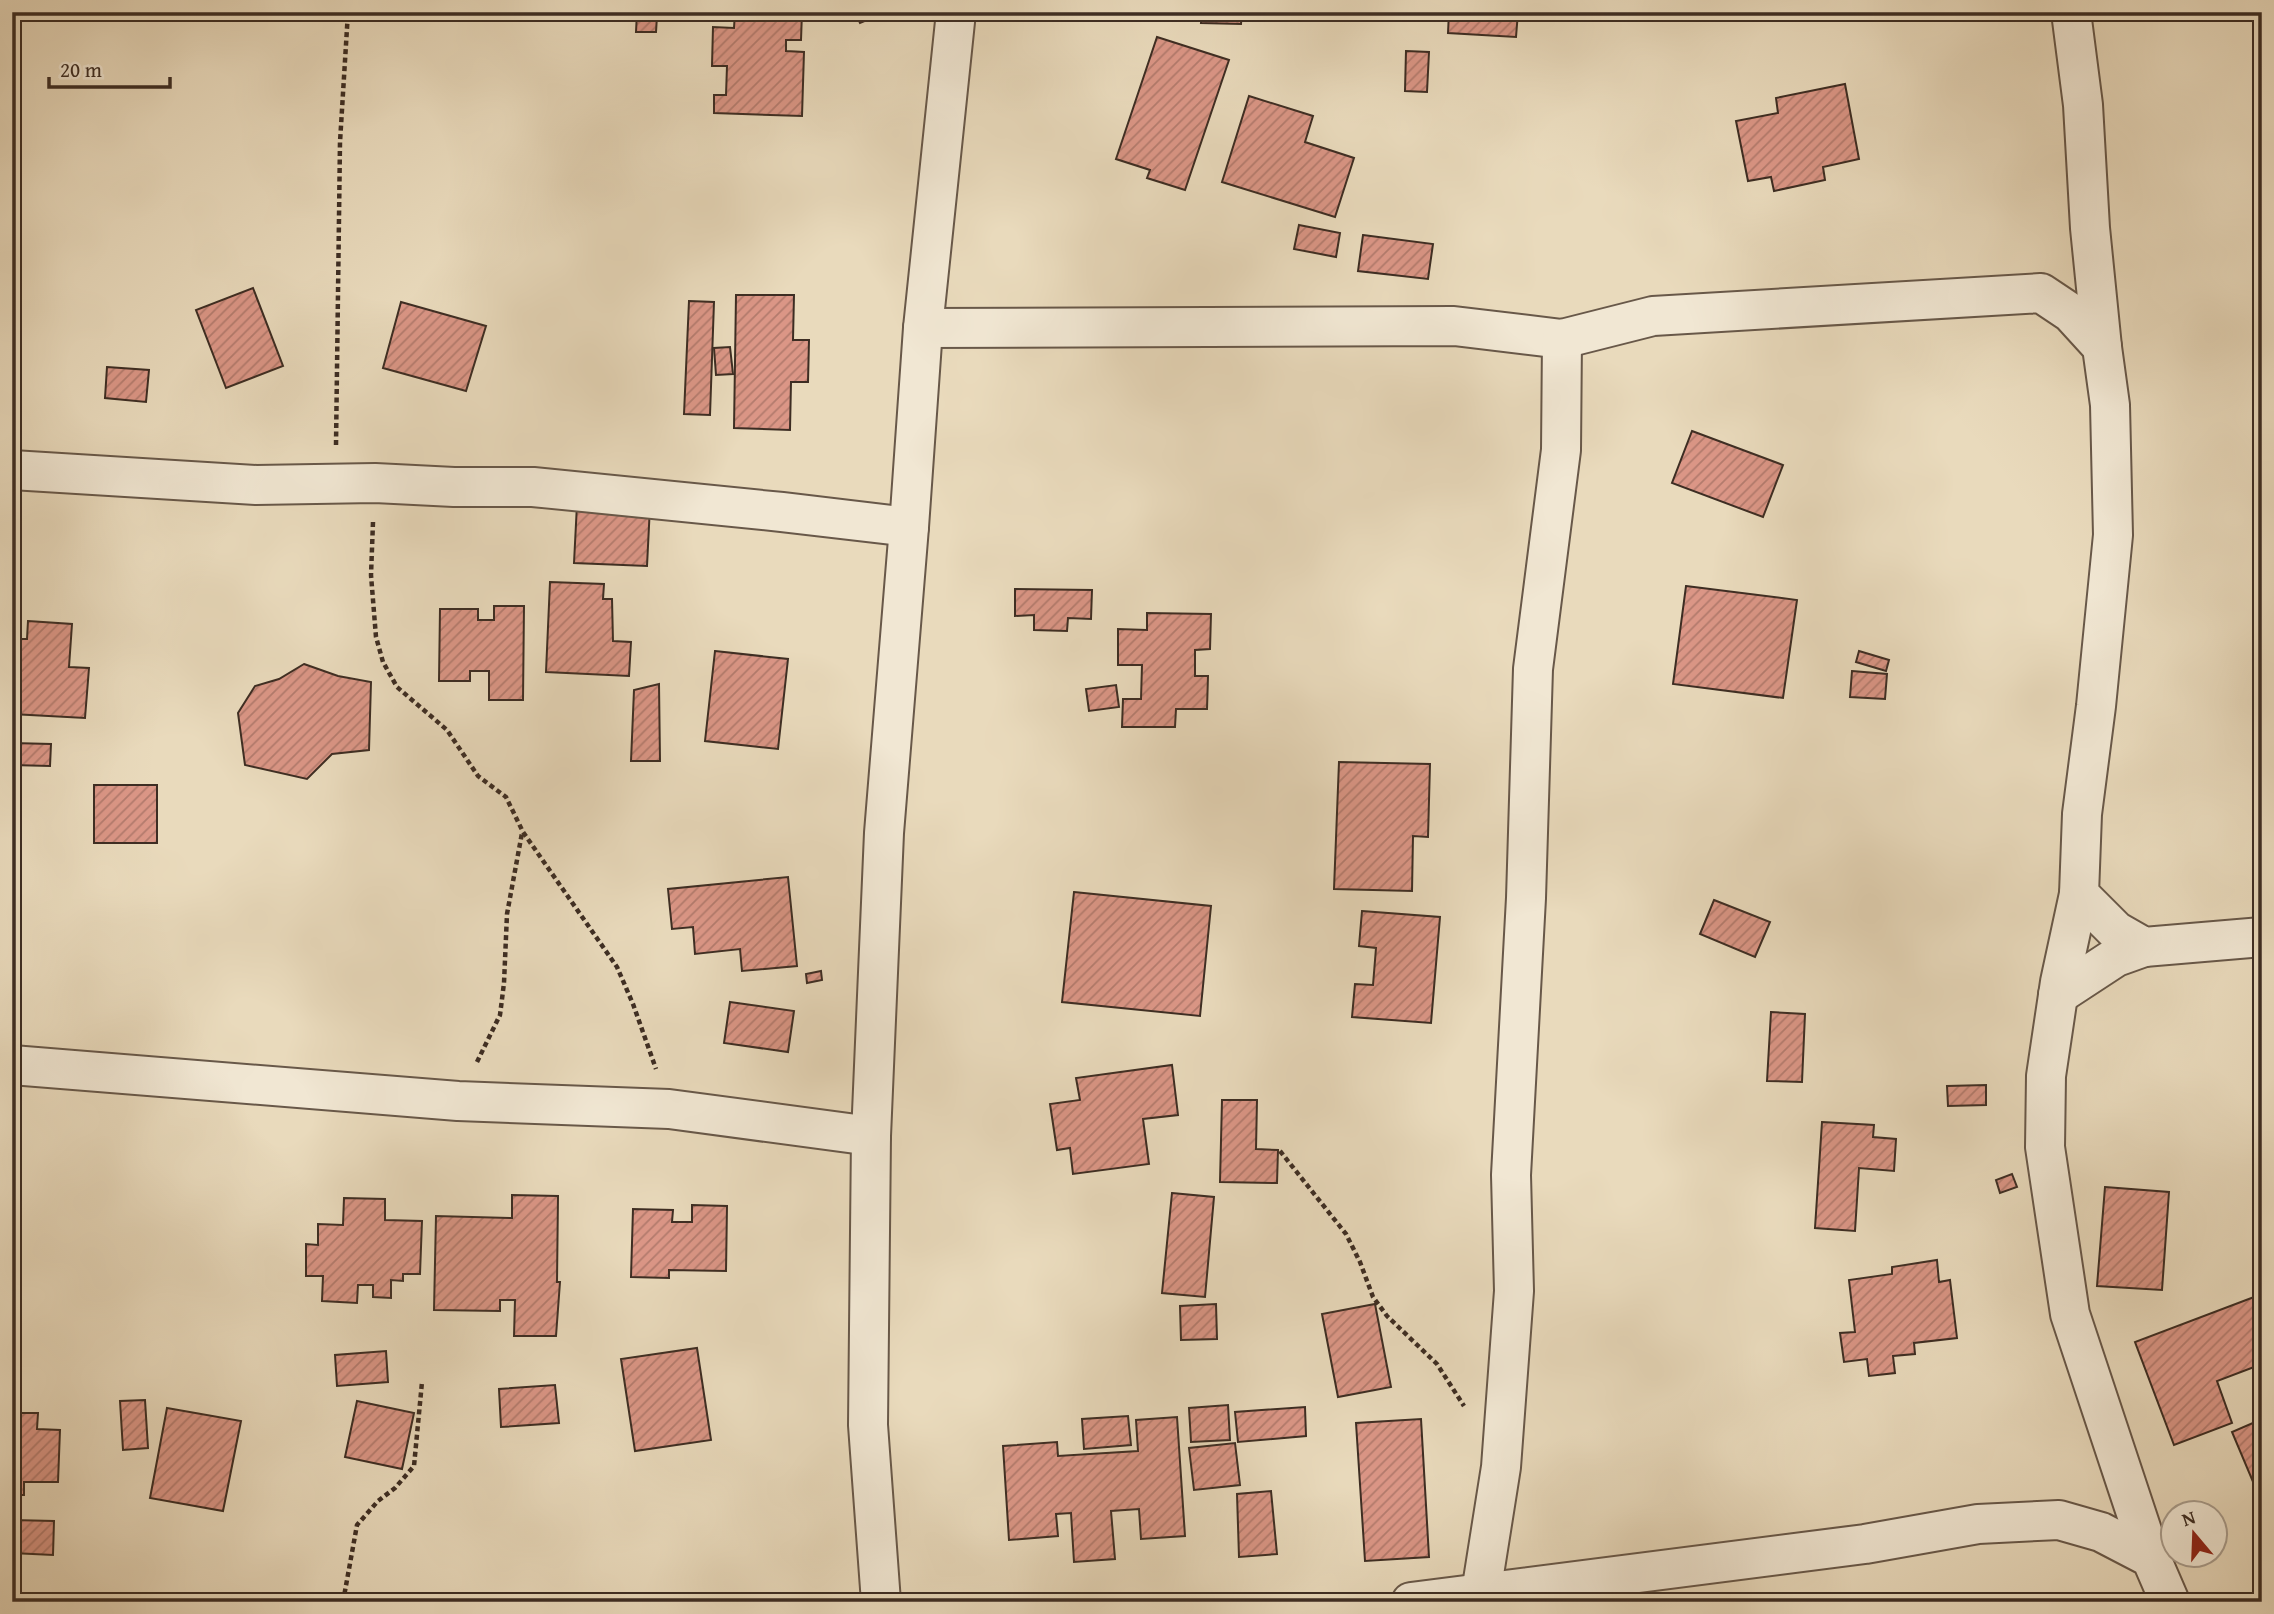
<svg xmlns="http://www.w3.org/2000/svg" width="2274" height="1614" font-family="'Gentium Book Plus',serif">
<defs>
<pattern id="building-hatch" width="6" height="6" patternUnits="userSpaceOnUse" patternTransform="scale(1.75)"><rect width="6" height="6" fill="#db9686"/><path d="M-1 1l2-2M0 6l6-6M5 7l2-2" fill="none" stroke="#b37b6d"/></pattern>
</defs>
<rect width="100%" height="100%" fill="#e9dabc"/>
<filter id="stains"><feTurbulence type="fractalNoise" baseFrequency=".00286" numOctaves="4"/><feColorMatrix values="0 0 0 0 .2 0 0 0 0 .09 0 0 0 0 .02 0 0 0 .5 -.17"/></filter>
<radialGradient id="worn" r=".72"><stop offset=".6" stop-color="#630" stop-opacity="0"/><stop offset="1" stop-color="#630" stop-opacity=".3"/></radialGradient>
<g fill="url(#building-hatch)" stroke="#3d2d23" stroke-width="2">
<path d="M 637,12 L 689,12 L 689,17 L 657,16 L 656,32 L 636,32 Z"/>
<path d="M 735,12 L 802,12 L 801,40 L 786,40 L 786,51 L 804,52 L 802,116 L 714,113 L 714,95 L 726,95 L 727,66 L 712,66 L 713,27 L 734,28 Z"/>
<path d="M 855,12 L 886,12 L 860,23 Z"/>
<path d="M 1202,12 L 1242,12 L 1241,24 L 1201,23 Z"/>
<path d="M 1449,12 L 1518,12 L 1516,37 L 1448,33 Z"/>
<path d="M 1157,37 L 1229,60 L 1185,190 L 1147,178 L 1150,170 L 1116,159 Z"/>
<path d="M 1406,51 L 1429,52 L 1427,92 L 1405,91 Z"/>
<path d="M 1845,84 L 1859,159 L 1823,167 L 1825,180 L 1774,191 L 1771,177 L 1748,181 L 1736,121 L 1778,113 L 1776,98 Z"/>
<path d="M 1249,96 L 1313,116 L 1305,142 L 1354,158 L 1335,217 L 1222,182 Z"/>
<path d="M 1299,225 L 1340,233 L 1336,257 L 1294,249 Z"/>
<path d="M 1363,235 L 1433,244 L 1428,279 L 1358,271 Z"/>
<path d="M 253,288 L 283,366 L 226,388 L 196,310 Z"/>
<path d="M 736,295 L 794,295 L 793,340 L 809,340 L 808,382 L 791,382 L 790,430 L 734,428 Z"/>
<path d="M 689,301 L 714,302 L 710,415 L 684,414 Z"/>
<path d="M 401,302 L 486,326 L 466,391 L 383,368 Z"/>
<path d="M 730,347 L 733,374 L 716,375 L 714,348 Z"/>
<path d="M 107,367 L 149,370 L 146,402 L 105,398 Z"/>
<path d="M 1692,431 L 1783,465 L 1763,517 L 1672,483 Z"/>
<path d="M 577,504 L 650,506 L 647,566 L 574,563 Z"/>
<path d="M 550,582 L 604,584 L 603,599 L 612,599 L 613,641 L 631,642 L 629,676 L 546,672 Z"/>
<path d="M 1686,586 L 1797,600 L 1783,698 L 1673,684 Z"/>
<path d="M 1015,589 L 1092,590 L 1091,619 L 1068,618 L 1067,631 L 1034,630 L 1034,615 L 1015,616 Z"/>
<path d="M 494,606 L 524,606 L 523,700 L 489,700 L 489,671 L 470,671 L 470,681 L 439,681 L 440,609 L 478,609 L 478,620 L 494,620 Z"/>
<path d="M 1147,613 L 1211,614 L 1210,649 L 1195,650 L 1195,676 L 1208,676 L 1207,709 L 1176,709 L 1175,727 L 1122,727 L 1123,699 L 1141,699 L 1142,665 L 1118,665 L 1118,629 L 1147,630 Z"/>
<path d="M 28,621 L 72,624 L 69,667 L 89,668 L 85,718 L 12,714 L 13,639 L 27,639 Z"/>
<path d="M 715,651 L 788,659 L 778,749 L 705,741 Z"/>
<path d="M 1859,651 L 1889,660 L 1886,671 L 1856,662 Z"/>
<path d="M 304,664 L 338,676 L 371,682 L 369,750 L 332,754 L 307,779 L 245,765 L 238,713 L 255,686 L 279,679 Z"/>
<path d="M 1852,671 L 1887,674 L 1885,699 L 1850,697 Z"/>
<path d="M 659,684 L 660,761 L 631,761 L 634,690 Z"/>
<path d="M 1116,685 L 1119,707 L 1089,711 L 1086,689 Z"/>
<path d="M 12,743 L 51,744 L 50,766 L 12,765 Z"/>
<path d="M 1339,762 L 1430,764 L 1428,837 L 1413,836 L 1412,891 L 1334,889 Z"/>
<rect x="94" y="785" width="63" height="58"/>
<path d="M 788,877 L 797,966 L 742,971 L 740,949 L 695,954 L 693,927 L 672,929 L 668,889 Z"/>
<path d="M 1074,892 L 1211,906 L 1200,1016 L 1062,1002 Z"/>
<path d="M 1714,900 L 1770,922 L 1755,957 L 1700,934 Z"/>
<path d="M 1362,911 L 1440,917 L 1431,1023 L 1352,1017 L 1355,984 L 1373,985 L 1376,948 L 1359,946 Z"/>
<path d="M 821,971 L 822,980 L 807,983 L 806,974 Z"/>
<path d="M 730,1002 L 794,1011 L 788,1052 L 724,1043 Z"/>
<path d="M 1771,1012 L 1805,1014 L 1802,1082 L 1767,1081 Z"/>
<path d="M 1172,1065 L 1178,1115 L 1143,1119 L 1149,1164 L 1073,1174 L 1070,1148 L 1057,1150 L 1050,1104 L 1080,1100 L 1076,1078 Z"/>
<path d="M 1986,1085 L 1986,1105 L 1948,1106 L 1947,1086 Z"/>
<path d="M 1222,1100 L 1257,1100 L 1256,1149 L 1278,1150 L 1277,1183 L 1220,1182 Z"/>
<path d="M 1822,1122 L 1874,1125 L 1873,1137 L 1896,1139 L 1894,1171 L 1859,1168 L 1855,1231 L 1815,1228 Z"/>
<path d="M 2012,1174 L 2017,1187 L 2000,1193 L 1996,1180 Z"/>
<path d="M 2105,1187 L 2169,1192 L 2162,1290 L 2097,1286 Z"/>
<path d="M 1172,1193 L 1214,1197 L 1205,1297 L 1162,1293 Z"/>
<path d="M 512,1195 L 558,1196 L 557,1282 L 560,1282 L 556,1336 L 514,1336 L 515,1300 L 500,1300 L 500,1311 L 434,1310 L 436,1216 L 512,1218 Z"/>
<path d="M 344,1198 L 385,1199 L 385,1220 L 422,1221 L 420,1274 L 403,1274 L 403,1281 L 391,1280 L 391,1298 L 373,1297 L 373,1285 L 358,1285 L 357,1303 L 322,1301 L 323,1276 L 306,1276 L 306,1244 L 318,1245 L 318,1224 L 343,1225 Z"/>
<path d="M 692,1205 L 727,1206 L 726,1271 L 669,1270 L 669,1278 L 631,1277 L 633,1209 L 673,1210 L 672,1222 L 692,1222 Z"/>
<path d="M 1937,1260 L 1939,1282 L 1950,1280 L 1957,1338 L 1914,1343 L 1915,1354 L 1893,1356 L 1895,1373 L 1869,1376 L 1867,1359 L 1844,1362 L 1840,1333 L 1855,1332 L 1849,1280 L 1892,1274 L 1892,1267 Z"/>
<path d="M 2262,1294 L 2262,1364 L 2217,1381 L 2232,1423 L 2174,1445 L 2135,1342 Z"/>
<path d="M 1216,1304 L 1217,1339 L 1181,1340 L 1180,1306 Z"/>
<path d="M 1375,1304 L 1391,1387 L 1338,1397 L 1322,1314 Z"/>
<path d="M 697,1348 L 711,1440 L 635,1451 L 621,1359 Z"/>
<path d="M 386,1351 L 388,1382 L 337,1386 L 335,1355 Z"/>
<path d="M 555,1385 L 559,1423 L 501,1427 L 499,1389 Z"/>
<path d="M 145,1400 L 148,1448 L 123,1450 L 120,1401 Z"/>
<path d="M 357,1401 L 414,1413 L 402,1469 L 345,1457 Z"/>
<path d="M 1228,1405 L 1230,1440 L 1191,1442 L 1189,1408 Z"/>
<path d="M 1305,1407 L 1306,1436 L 1238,1442 L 1235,1412 Z"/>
<path d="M 167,1408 L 241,1421 L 223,1511 L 150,1498 Z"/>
<path d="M 12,1413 L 38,1413 L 37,1429 L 60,1430 L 58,1482 L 24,1482 L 24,1495 L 12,1495 Z"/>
<path d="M 1128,1416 L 1131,1445 L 1084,1449 L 1082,1419 Z"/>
<path d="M 1177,1417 L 1185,1536 L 1141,1539 L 1139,1509 L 1111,1511 L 1115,1559 L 1074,1562 L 1071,1513 L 1056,1514 L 1058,1536 L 1009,1540 L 1003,1446 L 1057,1442 L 1058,1456 L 1138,1451 L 1136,1420 Z"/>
<path d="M 1421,1419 L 1429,1557 L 1365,1561 L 1356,1423 Z"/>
<path d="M 2262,1419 L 2262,1486 L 2256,1489 L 2232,1432 Z"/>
<path d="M 1235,1443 L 1240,1485 L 1194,1490 L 1189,1448 Z"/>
<path d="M 1271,1491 L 1277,1554 L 1239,1557 L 1237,1494 Z"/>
<path d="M 12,1520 L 54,1521 L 53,1555 L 12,1553 Z"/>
</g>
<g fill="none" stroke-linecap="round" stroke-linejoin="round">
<g stroke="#685849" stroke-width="42">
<g id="minor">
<path d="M 2071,12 L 2083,105 L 2090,228 L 2102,347"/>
<path d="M 923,328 L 1454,326 L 1562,339 L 1653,316 L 2041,293 L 2071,313 L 2102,347 L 2110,405 L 2113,535 L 2096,706 L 2082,814 L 2079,894 L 2116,931 L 2144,947 L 2262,937"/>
<path d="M 12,470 L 256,485 L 375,483 L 454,487 L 533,487 L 782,512 L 909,527"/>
<path d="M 2079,894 L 2060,982 L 2046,1076 L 2045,1147 L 2070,1314 L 2151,1558"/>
<path d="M 2058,995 L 2116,957 L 2144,947"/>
<path d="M 12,1065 L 458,1101 L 669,1109 L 871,1136"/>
<path d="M 881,1602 L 868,1425 L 871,1136 L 884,833 L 909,527 L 923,328 L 956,12"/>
<path d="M 1411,1602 L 1865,1544 L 1978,1524 L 2059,1520 L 2101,1532 L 2151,1558 L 2170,1602"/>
<path d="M 1483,1602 L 1481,1593 L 1501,1467 L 1514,1291 L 1511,1175 L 1526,898 L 1533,669 L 1561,450 L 1562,339"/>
</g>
</g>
<g stroke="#3d2d23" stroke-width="4.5" stroke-dasharray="5 3.5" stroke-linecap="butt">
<path d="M 336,445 L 340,142 L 348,12"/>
<path d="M 373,522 L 371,575 L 376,637 L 383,662 L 397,687 L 447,730 L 478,776 L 506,797 L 523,832 L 617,967 L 633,1004 L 656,1069"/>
<path d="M 477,1062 L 500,1015 L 504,983 L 507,914 L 522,833"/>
<path d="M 1280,1151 L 1346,1234 L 1360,1262 L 1373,1297 L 1387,1316 L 1437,1364 L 1464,1406"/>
<path d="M 12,1590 L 30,1602"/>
<path d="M 343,1602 L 357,1525 L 378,1501 L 395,1488 L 414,1466 L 422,1382"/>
</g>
<use href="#minor" stroke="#f1e7d3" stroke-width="38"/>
</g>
<rect width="2274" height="1614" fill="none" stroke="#e9dabc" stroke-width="42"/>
<rect x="14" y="14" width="2246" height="1586" fill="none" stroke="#3d2d23" stroke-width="3.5"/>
<rect x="21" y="21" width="2232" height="1572" fill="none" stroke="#3d2d23" stroke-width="2"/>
<g transform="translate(2194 1534) rotate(341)"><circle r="33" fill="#f1e7d3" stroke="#a99d8d" stroke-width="2"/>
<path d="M0-5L12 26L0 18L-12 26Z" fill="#8f2418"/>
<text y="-10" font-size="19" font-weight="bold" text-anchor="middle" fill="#3d2d23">N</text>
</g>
<path d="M49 77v10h121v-10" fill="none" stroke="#3d2d23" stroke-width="3.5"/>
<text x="60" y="77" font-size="21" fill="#3d2d23" stroke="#f1e7d3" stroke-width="5" paint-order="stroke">20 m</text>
<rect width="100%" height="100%" filter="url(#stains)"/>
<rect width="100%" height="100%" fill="url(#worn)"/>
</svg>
